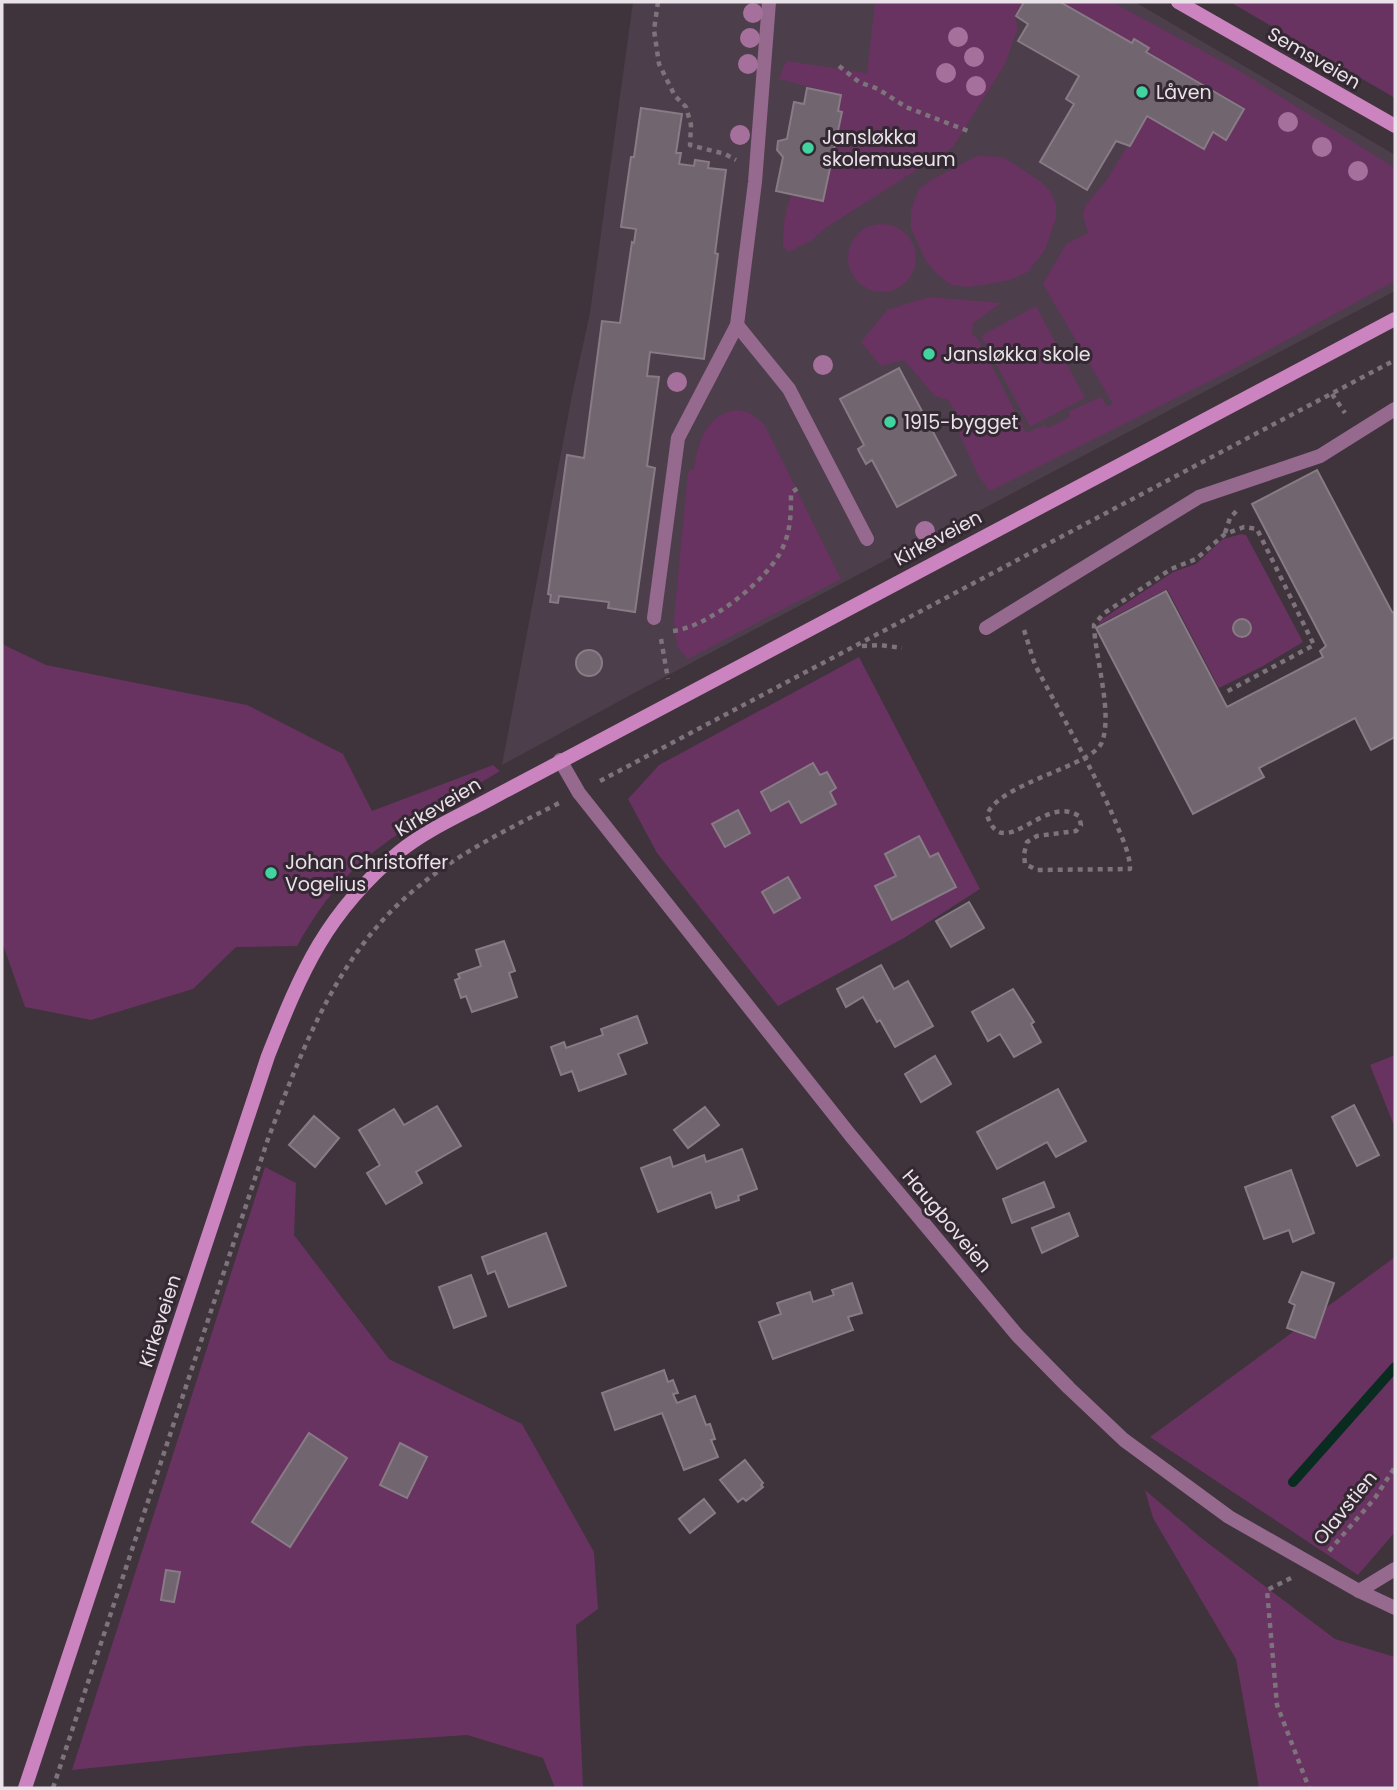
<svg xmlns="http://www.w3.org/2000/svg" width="1397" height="1790" font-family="Poppins,sans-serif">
<rect width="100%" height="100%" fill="#3f333c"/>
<path fill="#4d3e4b" d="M 633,2 L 1135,2 L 1395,155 L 1395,291 L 638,691 L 502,765 L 572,395 L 590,313 Z"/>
<g fill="#683361">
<path d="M 875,2 L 1023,2 L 1015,15 L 1018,28 L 1005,64 L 953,147 L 827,227 L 812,240 L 789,252 L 783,247 C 783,229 784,211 792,195 L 823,201 L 842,112 L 837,111 L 841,95 L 779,79 L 786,61 L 867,73 Z"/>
<path d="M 1059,2 L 1112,2 L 1238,70 L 1395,168 L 1395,281 L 1230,371 L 990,491 L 978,475 L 959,433 L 957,414 L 948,400 L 935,396 L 904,360 L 881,366 L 861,342 L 887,310 L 929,297 L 1001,303 L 973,323 L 972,334 L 978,339 L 1026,433 L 1045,425 L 1048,428 L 1070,417 L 1069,411 L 1101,397 L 1107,406 L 1113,404 L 1043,284 L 1066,244 L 1088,233 L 1083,215 L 1085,206 L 1106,181 L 1146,116 L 1204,148 L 1213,133 L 1227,140 L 1245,108 L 1146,52 L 1148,47 L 1134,39 L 1131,43 Z"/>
<path d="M 1230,2 L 1395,2 L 1395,98 Z"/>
<path d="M 977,156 L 1003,157 L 1040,181 L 1050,191 L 1056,204 L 1056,218 L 1045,250 L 1028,272 L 1010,280 L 989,284 L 969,287 L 951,285 L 936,273 L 926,261 L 911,229 L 911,210 L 919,189 L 929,181 Z"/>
<circle cx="882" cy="258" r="34"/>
<path d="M 1036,306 L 1085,398 L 1030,427 L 981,336 Z"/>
<path d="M 737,410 L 748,412 L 764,424 L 841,579 L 688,659 L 677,647 L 674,619 L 688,472 L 694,469 C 698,442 706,414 737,410 Z"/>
<path d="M 1241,534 L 1246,535 L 1303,642 L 1263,666 L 1219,688 L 1167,589 L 1098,625 L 1101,620 L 1173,572 L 1196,564 L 1223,539 Z"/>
<path d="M 2,644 L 46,665 L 247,705 L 343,754 L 372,811 L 493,765 L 500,771 C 457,797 401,828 364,860 C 336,884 315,914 297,946 L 236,947 L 193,989 L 91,1020 L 25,1007 L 2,942 Z"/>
<path d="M 859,657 L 980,889 L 904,938 L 778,1006 L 657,853 L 628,799 L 659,765 Z"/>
<path d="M 1395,1055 L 1395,1128 L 1370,1065 Z"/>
<path d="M 265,1167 L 296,1183 L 294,1235 L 389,1359 L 522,1424 L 594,1552 L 598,1609 L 576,1625 L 583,1788 L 555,1788 L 543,1758 L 467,1735 L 305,1746 L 72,1770 Z"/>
<path d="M 1395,1257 L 1395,1532 L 1358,1575 L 1150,1437 Z"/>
<path d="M 1145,1490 L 1200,1537 L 1335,1639 L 1395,1657 L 1395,1788 L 1259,1788 L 1236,1659 L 1153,1518 Z"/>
</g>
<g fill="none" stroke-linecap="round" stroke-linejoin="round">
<path stroke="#0a2b1f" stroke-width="10" d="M 1293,1482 L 1395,1367"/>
</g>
<g fill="#71656f" stroke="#887b85" stroke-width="2">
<path d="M 1024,2 L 1060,2 L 1132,43 L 1134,39 L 1149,48 L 1146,52 L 1244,109 L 1226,140 L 1213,132 L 1204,149 L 1147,116 L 1130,146 L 1116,141 L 1087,190 L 1040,162 L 1074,104 L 1066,99 L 1079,76 L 1018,41 L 1028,24 L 1016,16 Z"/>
<path d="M 807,88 L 841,95 L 838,111 L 842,112 L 823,201 L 776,191 L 783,157 L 777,150 L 778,141 L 787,139 L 794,102 L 804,104 Z"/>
<path d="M 641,108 L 682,114 L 676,153 L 681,153 L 679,164 L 694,166 L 695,160 L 709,162 L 708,168 L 726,170 L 715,253 L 718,254 L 704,359 L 650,352 L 647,376 L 659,377 L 647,466 L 655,468 L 635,612 L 608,608 L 609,602 L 559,596 L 558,603 L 550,602 L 551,595 L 548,594 L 567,455 L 584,458 L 602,321 L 620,323 L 632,242 L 634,243 L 636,229 L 621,227 L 631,157 L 634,157 Z"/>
<path d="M 899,368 L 956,475 L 897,507 L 872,460 L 866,464 L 861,455 L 858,449 L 864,445 L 840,399 Z"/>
<path d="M 1317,470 L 1392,612 L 1395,613 L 1395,737 L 1371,750 L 1355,718 L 1259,768 L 1264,777 L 1193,814 L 1096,628 L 1166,591 L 1227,707 L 1323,657 L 1320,651 L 1326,646 L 1252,504 Z"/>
<circle cx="1242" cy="628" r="9"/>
<circle cx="589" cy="663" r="13"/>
<path d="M 813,763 L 820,775 L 827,772 L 836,788 L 830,792 L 836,804 L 801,823 L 789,801 L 771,811 L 761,792 Z"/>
<path d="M 738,810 L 750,833 L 725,847 L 712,824 Z"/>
<path d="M 919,836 L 930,857 L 938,853 L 956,887 L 892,920 L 875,886 L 896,876 L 885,854 Z"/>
<path d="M 788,877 L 800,898 L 774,913 L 762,892 Z"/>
<path d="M 969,902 L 984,928 L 951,947 L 936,921 Z"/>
<path d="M 504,941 L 515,971 L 509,973 L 517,997 L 472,1012 L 466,996 L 461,998 L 455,980 L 460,978 L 458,974 L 481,966 L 476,950 Z"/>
<path d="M 881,965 L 894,989 L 908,981 L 933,1026 L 895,1047 L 880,1020 L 877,1022 L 863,997 L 846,1007 L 837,989 Z"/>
<path d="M 1013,989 L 1034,1022 L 1031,1024 L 1041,1042 L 1014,1057 L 1000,1034 L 988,1041 L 972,1012 Z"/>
<path d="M 637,1016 L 647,1043 L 618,1054 L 626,1074 L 579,1091 L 572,1071 L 561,1075 L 551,1047 L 564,1042 L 566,1048 L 603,1035 L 601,1029 Z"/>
<path d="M 935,1056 L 951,1084 L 921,1102 L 905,1074 Z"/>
<path d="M 1058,1089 L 1086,1141 L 1056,1157 L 1047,1142 L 997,1169 L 977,1132 Z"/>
<path d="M 1354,1105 L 1379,1155 L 1357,1166 L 1332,1117 Z"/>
<path d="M 437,1106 L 461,1146 L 416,1172 L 422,1183 L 386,1204 L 367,1173 L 380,1165 L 359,1130 L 394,1109 L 404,1125 Z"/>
<path d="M 705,1107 L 719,1125 L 688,1148 L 674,1130 Z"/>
<path d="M 314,1116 L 339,1138 L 315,1167 L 289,1145 Z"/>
<path d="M 742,1149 L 757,1189 L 738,1196 L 739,1200 L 716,1208 L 711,1192 L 658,1212 L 641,1168 L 670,1157 L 673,1167 L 704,1155 L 706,1162 Z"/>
<path d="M 1291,1170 L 1314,1233 L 1293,1242 L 1289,1230 L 1264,1239 L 1245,1187 Z"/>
<path d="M 1044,1182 L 1054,1207 L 1012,1223 L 1003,1199 Z"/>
<path d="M 1069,1213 L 1078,1236 L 1042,1253 L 1032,1228 Z"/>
<path d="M 546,1233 L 566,1286 L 509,1307 L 495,1271 L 488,1274 L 482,1257 Z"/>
<path d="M 1302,1272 L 1334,1283 L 1315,1338 L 1287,1328 L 1295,1305 L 1289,1302 Z"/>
<path d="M 471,1275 L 486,1316 L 454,1328 L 439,1287 Z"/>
<path d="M 852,1283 L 862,1313 L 848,1317 L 853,1330 L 773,1359 L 759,1322 L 781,1314 L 777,1303 L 810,1292 L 813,1302 L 834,1295 L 832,1290 Z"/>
<path d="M 664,1370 L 668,1382 L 673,1380 L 678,1393 L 673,1394 L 677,1403 L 695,1396 L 706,1425 L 710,1424 L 715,1439 L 711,1440 L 718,1457 L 684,1470 L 662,1413 L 615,1430 L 602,1393 Z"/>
<path d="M 309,1433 L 347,1458 L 290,1547 L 252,1522 Z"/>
<path d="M 400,1443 L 427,1457 L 407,1498 L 380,1485 Z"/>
<path d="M 745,1460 L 763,1483 L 761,1485 L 763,1487 L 746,1501 L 743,1498 L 738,1502 L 720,1480 Z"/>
<path d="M 704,1499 L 715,1513 L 690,1533 L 679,1519 Z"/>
<path d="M 166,1570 L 180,1572 L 174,1602 L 161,1600 Z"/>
</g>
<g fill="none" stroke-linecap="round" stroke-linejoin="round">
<g stroke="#7d737b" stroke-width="4.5" stroke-dasharray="5 5" stroke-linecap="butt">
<path d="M 658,2 L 654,30 L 659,64 L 675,96 L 686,107 L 691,125 L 690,145 L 725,154 L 736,160"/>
<path d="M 839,66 L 859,82 L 878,89 L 906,107 L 968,131"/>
<path d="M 1332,394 L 1345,413"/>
<path d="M 1225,533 L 1230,518 L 1239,508"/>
<path d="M 1024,630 L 1035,665 C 1062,716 1091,766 1114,818 C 1120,834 1130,852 1130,869 L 1037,870 L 1025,864 L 1024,854 L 1027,842 L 1037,836 L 1076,831 L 1081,825 L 1079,816 C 1044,793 1003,865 987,815 C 998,783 1094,766 1102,742 C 1113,712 1095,658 1094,625 L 1103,614 L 1171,569 L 1196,559 L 1225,534 L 1244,527 L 1257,529 L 1314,645 L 1226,692"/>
<path d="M 673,631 C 708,627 769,580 783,547 C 791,529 791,512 791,493 L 798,488"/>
<path d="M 661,639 L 668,679"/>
<path d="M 862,646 L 880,645 L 902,648"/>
<path d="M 600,781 L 1395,360"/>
<path d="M 1329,1551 L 1375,1498 L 1395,1467"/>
<path d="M 1291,1578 L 1267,1590 L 1277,1705 L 1309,1788"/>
<path d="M 53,1788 L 268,1139 C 304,1045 338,951 419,886 C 462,851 512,827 561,802"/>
</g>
<g stroke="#966a8f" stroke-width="14">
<path d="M 737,325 L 789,389 L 867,539"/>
<path d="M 654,618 L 678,438 L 737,325 L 755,182 L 769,2"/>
<path d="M 986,628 L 1199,497 L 1320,456 L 1395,409"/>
<path d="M 1359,1591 L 1395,1569"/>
</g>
<path stroke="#966a8f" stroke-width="14" d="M 560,760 L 579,793 L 851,1136 L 1017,1335 L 1069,1388 L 1124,1440 L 1229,1517 L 1359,1591 L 1395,1608"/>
<g stroke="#cb84bf" stroke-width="14">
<path d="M 1178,2 L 1395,126"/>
<path d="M 25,1788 L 268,1056 C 302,970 326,913 399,852 C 426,830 461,815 492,798 L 1395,319"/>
</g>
</g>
<g fill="#a6709d">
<circle cx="753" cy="13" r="10"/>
<circle cx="958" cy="37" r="10"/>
<circle cx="750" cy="38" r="10"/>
<circle cx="974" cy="57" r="10"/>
<circle cx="748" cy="64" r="10"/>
<circle cx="946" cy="73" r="10"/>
<circle cx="976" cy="86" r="10"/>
<circle cx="1288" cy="122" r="10"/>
<circle cx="740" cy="135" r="10"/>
<circle cx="1322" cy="147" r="10"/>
<circle cx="1358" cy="171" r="10"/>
<circle cx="823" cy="365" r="10"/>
<circle cx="677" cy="382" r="10"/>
<circle cx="925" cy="531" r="10"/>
</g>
<g fill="#41d4a1" stroke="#342932" stroke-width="2.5">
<circle cx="1142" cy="92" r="7"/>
<circle cx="808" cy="148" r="7"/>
<circle cx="929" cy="354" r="7"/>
<circle cx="890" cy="422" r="7"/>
<circle cx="271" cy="873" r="7"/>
</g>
<g text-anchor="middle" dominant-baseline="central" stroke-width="6" stroke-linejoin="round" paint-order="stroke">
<g font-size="19" fill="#e9e2e8" stroke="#342932">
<text transform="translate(1314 58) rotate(30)">Semsveien</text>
<text transform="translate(938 538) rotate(-28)">Kirkeveien</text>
<text transform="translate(438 807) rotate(-31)">Kirkeveien</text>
<text transform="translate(947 1221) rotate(50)">Haugboveien</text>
<text transform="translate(160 1321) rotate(-72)">Kirkeveien</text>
<text transform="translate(1345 1508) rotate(-51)">Olavstien</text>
</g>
<g font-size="19" fill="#e9e2e8" stroke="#342932" text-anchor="start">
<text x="1156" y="92">Låven</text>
<text x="822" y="137">Jansløkka<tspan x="822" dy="22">skolemuseum</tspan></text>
<text x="943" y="354">Jansløkka skole</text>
<text x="904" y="422">1915-bygget</text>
<text x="285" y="862">Johan Christoffer<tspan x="285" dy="22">Vogelius</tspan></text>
</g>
</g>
<rect width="1397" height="1790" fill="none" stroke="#e9e2e8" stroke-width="7"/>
</svg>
